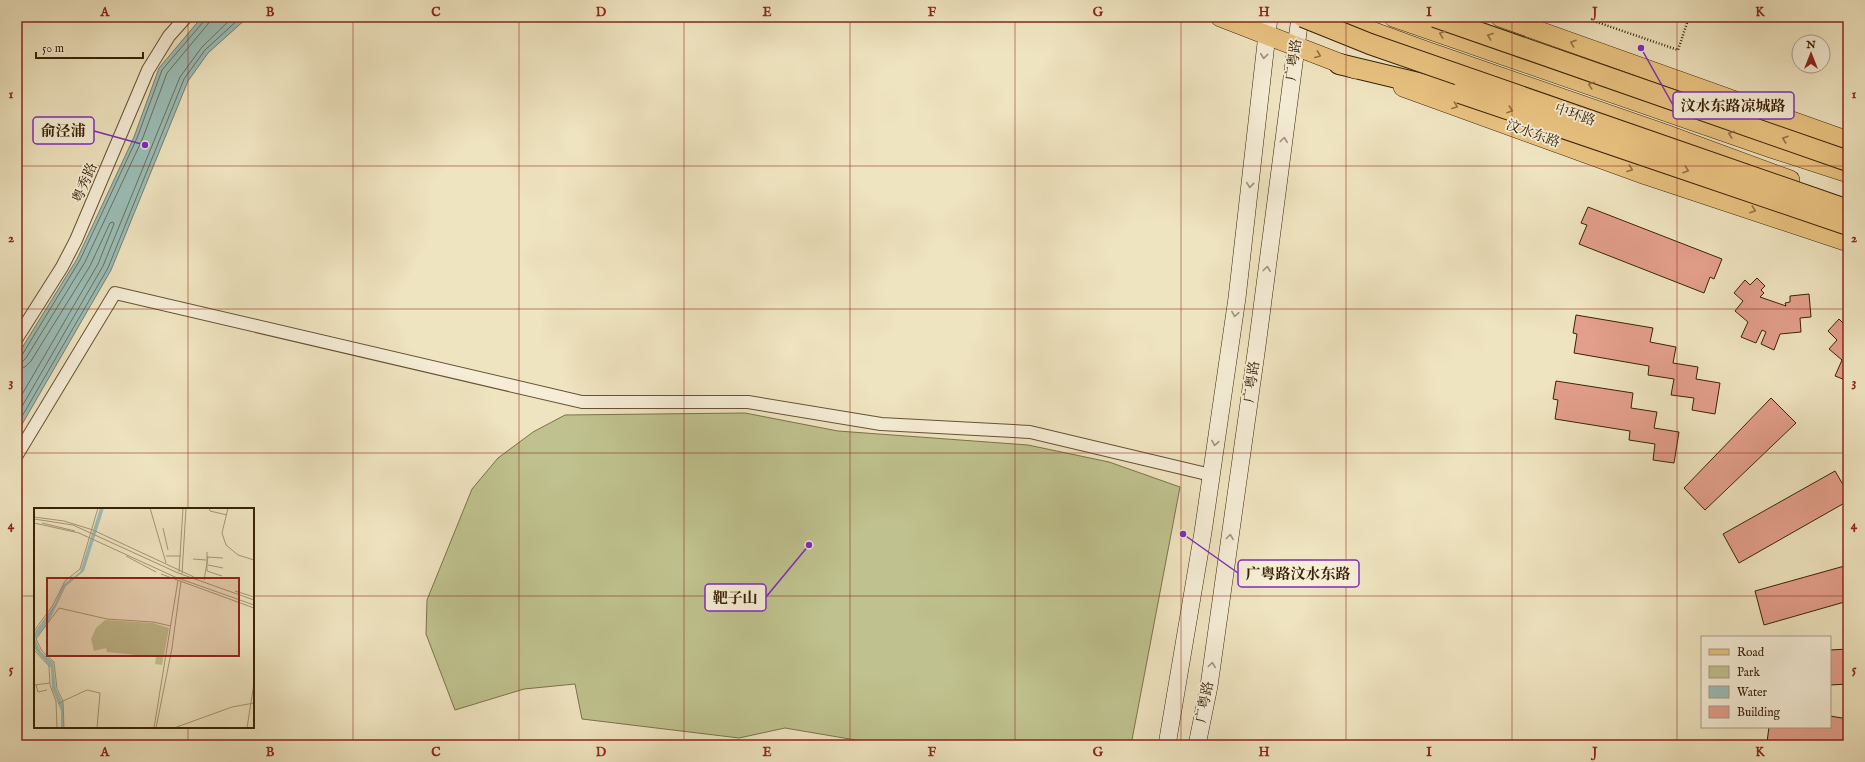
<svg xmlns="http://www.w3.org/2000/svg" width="1865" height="762" font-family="'IM FELL English','Noto Serif SC',serif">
<rect width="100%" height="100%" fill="#efe4c0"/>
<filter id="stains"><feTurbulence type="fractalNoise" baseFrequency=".005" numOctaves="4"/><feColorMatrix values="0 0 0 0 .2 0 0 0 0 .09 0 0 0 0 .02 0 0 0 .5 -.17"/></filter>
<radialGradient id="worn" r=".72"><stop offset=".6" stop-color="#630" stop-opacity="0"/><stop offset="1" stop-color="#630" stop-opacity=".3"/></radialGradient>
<path fill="#bfc28e" stroke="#7c724a" d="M 745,413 L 838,431 L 1028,445 L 1109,462 L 1180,487 L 1131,745 L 885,745 L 785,728 L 739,738 L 582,719 L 575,684 L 524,689 L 455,710 L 426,634 L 427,600 L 472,489 L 498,458 L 533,432 L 565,415 Z"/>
<path fill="#9bbeb8" stroke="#748070" d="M 202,17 L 248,17 L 208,53 L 188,81 L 111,270 L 17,433 L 17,356 L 77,259 L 134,137 L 159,68 Z"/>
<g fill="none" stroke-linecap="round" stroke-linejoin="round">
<g stroke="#6a705e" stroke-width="1">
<path d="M 17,357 L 22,355 L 80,260 L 137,138 L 162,70 L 204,21 L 205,17"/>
<path d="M 17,362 L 23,361 L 26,358 L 85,262 L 142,140 L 167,73 L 208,24 L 210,17"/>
<path d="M 17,368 L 25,367 L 31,361 L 90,266 L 110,223 L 113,222 L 114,224 L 98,264 L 17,403"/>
<path d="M 17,415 L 103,266 L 180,77 L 202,47 L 233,17"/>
<path d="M 17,425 L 108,268 L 184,79 L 205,50 L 241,17"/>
</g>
</g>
<g fill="#e49f8c" stroke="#392205">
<path d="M 1588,207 L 1722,259 L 1714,279 L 1710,277 L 1704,293 L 1579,244 L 1587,225 L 1581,223 Z"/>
<path d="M 1757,278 L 1765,286 L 1761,290 L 1764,293 L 1760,297 L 1786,306 L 1785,303 L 1790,302 L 1790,296 L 1809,294 L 1811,317 L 1800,318 L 1801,332 L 1780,334 L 1774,350 L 1761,344 L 1766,332 L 1762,330 L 1756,343 L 1741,337 L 1748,322 L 1735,311 L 1743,301 L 1734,293 L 1745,280 L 1750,285 Z"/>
<path d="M 1576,315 L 1653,328 L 1650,342 L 1676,347 L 1673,363 L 1698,367 L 1696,379 L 1720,383 L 1715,414 L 1692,410 L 1694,398 L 1671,395 L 1674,379 L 1648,375 L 1649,366 L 1574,353 L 1577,334 L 1573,333 Z"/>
<path d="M 1839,319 L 1844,324 L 1848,320 L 1848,381 L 1835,376 L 1842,360 L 1829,349 L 1837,340 L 1828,331 Z"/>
<path d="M 1556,381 L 1633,393 L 1631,408 L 1657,412 L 1654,428 L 1679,432 L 1674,463 L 1653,460 L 1655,444 L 1629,440 L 1630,431 L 1555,419 L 1558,400 L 1553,399 Z"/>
<path d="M 1771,398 L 1796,423 L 1705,510 L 1684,488 Z"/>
<path d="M 1835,471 L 1848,493 L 1848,501 L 1739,563 L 1723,534 Z"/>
<path d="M 1848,565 L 1848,601 L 1764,625 L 1755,591 Z"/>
<path d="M 1848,649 L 1848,684 L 1830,685 L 1830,650 Z"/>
<path d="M 1830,716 L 1848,719 L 1848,745 L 1786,745 L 1767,742 L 1769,727 L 1830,727 Z"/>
</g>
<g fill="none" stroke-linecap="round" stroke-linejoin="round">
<g stroke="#665234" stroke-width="14">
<g id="minor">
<path d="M 17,338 L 62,267 L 76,240 L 148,70 L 169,36 L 186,17"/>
<path d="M 17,455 L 115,293 L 582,402 L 748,402 L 881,424 L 1030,432 L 1211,475"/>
</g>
</g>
<g stroke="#392205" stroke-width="18">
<g id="secondary">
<path d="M 1167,745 L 1203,532 L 1237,298 L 1269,17"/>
<path d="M 1197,745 L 1209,686 L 1257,346 L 1300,17"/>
</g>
</g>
<g stroke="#392205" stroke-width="20">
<g id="primary">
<path d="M 1220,17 L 1355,69"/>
<path d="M 1333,17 L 1423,50 L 1665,134 L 1790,180"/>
<path d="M 1393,17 L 1771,148 L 1848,173"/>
<path d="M 1500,17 L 1848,141"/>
<path d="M 1403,87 L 1646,175 L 1848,242"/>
</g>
</g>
<g stroke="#392205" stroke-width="22">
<path id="trunk" d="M 1339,64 L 1460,93"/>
</g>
<path stroke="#392205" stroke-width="2.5" stroke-dasharray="1 2" stroke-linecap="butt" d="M 1582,17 L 1678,50 L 1689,17"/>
<use href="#minor" stroke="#f5edd6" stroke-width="12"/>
<use href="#secondary" stroke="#f5edd6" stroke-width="17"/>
<use href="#primary" stroke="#e8c280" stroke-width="19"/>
<use href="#trunk" stroke="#e8c280" stroke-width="20"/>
<g stroke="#392205" stroke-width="22" stroke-linecap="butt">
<g id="trunk-bridge">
<path d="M 1303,17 L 1370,44 L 1848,210"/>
<path d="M 1435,17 L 1848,161"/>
<path d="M 1460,93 L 1848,225"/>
</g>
</g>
<use href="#trunk-bridge" stroke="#e8c280" stroke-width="20"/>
</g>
<defs><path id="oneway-chevron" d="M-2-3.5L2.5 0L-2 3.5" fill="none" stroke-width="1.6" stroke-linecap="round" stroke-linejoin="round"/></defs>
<g stroke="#907242">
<use href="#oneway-chevron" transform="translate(1442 34) rotate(-161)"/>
<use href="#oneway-chevron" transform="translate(1490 36) rotate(-160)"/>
<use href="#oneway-chevron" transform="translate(1573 43) rotate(-161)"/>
<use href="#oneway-chevron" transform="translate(1318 55) rotate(21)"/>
<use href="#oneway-chevron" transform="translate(1591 85) rotate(-161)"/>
<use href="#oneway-chevron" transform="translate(1455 106) rotate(20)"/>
<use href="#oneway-chevron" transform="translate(1510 110) rotate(19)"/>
<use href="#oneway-chevron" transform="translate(1731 134) rotate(-160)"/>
<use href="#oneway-chevron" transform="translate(1785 139) rotate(-161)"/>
<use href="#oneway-chevron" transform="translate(1630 169) rotate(20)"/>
<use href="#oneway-chevron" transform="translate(1686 170) rotate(19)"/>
<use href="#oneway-chevron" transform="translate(1753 210) rotate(19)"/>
</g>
<g stroke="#a09278">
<use href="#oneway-chevron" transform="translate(1264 56) rotate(96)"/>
<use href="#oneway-chevron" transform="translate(1284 140) rotate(-83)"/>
<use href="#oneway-chevron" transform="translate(1250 185) rotate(96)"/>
<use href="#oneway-chevron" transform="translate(1267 269) rotate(-83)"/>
<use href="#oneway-chevron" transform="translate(1235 314) rotate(99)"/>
<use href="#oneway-chevron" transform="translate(1215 443) rotate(99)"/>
<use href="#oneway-chevron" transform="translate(1230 537) rotate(-82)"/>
<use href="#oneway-chevron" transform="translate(1212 665) rotate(-82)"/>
</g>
<path fill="none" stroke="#8f2418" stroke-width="1" stroke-opacity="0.55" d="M 188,17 L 188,509M 353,17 L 353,745M 519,17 L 519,745M 684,17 L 684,745M 850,17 L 850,745M 1015,17 L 1015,745M 1181,17 L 1181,745M 1346,17 L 1346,745M 1512,17 L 1512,745M 1677,17 L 1677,745M 17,166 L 1848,166M 17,309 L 1848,309M 17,453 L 1848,453M 17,596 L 35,596M 253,596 L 1848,596M 188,727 L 188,745"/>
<g text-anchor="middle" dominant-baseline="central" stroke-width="3.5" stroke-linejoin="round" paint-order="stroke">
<g font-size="14" fill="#392205" stroke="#f5edd6">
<text transform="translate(1294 60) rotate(-82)">广粤路</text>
<text transform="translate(1575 115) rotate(19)">中环路</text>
<text transform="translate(1533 134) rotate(20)">汶水东路</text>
<text transform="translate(85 183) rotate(-67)">粤秀路</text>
<text transform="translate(1252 382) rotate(-82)">广粤路</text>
<text transform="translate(1205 702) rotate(-79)">广粤路</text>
</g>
</g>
<g transform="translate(34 508)">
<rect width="220" height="220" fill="#efe4c0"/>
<path d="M 71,112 L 119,115 L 135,120 L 128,157 L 121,156 L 122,149 L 73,144 L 72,140 L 60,143 L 57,131 L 62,120 Z" fill="#bfc28e"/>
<path d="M 66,0 L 70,0 L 50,63 L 32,78 L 13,117 L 1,131 L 7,144 L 19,154 L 22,181 L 29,196 L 30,220 L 27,220 L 27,203 L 18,180 L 17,160 L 0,140 L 0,125 L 21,96 L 29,77 L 46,64 Z" fill="#9bbeb8"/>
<path fill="none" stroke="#a69675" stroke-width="1" d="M 116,0 L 132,55M 175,0 L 176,3 L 193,7M 194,0 L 188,25 L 192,37 L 204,47 L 220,52M 0,9 L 30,13 L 59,22 L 160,69M 0,11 L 39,17 L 144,65 L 220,92M 0,15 L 45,25 L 141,69 L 220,97M 8,15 L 41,23M 129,20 L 134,42M 173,44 L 173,63M 92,48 L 122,64M 132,48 L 147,48M 173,49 L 189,50M 159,51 L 172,52M 174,57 L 189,60M 173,63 L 188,68M 145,64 L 149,0M 127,66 L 220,100M 148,66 L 152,0M 170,72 L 174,49M 201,83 L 220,89M 0,123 L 19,97 L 31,73 L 46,61 L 64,0M 0,142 L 15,158 L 16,177 L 22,193 L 23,220M 0,177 L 16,175M 2,177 L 4,184 L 13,182M 24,196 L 29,193 L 30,220M 63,220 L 66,185 L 53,182 L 29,193 L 23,181 L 20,154 L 8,143 L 2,131 L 25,100 L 73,111 L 119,114 L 137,118M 120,220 L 144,72M 122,220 L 138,140 L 147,73M 140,220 L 198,199 L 220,195M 213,220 L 220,175"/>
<path fill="#8f2418" fill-opacity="0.15" stroke="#8f2418" stroke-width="2" d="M 13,70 L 205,70 L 205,148 L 13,148 Z"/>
<rect width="220" height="220" fill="none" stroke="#392205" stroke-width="2"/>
</g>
<path fill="none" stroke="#7b2cbf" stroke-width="1.5" d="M1641 48L1673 105M145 145L94 131M1183 534L1238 573M809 545L766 597"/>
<g fill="#7b2cbf" stroke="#f5edd6" stroke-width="1.5">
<circle cx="1641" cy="48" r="4"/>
<circle cx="145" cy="145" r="4"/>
<circle cx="1183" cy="534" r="4"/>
<circle cx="809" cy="545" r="4"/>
</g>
<g fill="#f5edd6" stroke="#7b2cbf" stroke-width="1.5">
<rect x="1673" y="92" width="121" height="27" rx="4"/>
<rect x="33" y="117" width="61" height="27" rx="4"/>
<rect x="1238" y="560" width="121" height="27" rx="4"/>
<rect x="705" y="584" width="61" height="27" rx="4"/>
</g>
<g font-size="15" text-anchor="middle" font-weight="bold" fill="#392205">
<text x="1733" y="111">汶水东路凉城路</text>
<text x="63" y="136">俞泾浦</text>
<text x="1298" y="579">广粤路汶水东路</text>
<text x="735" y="603">靶子山</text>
</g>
<rect width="1865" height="762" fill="none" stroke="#efe4c0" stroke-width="44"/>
<rect x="1701" y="636" width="130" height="92" fill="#f5edd6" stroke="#aa9c82"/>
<rect x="1709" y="649" width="20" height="6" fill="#e8c280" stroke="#aa9c82"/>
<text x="1737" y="656" font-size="12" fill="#392205">Road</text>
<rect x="1709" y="666" width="20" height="12" fill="#bfc28e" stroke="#aa9c82"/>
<text x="1737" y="676" font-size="12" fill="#392205">Park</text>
<rect x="1709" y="686" width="20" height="12" fill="#9bbeb8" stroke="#aa9c82"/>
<text x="1737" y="696" font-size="12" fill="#392205">Water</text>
<rect x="1709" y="706" width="20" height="12" fill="#e49f8c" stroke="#aa9c82"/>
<text x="1737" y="716" font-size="12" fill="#392205">Building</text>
<g transform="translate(1811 54)"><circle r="19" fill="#f5edd6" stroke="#aa9c82"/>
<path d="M0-3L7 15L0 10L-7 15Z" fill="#8f2418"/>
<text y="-6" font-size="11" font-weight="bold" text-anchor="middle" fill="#392205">N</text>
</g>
<path d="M36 52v6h107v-6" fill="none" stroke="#392205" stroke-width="2"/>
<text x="42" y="52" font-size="12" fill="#392205" stroke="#f5edd6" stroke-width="3" paint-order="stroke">50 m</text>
<rect x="22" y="22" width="1821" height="718" fill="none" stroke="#8f2418" stroke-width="1.5"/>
<g font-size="13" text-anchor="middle" font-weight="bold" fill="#8f2418">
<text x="105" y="16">A</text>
<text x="270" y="16">B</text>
<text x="436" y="16">C</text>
<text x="601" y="16">D</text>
<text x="767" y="16">E</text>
<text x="932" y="16">F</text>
<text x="1098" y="16">G</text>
<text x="1264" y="16">H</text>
<text x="1429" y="16">I</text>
<text x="1595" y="16">J</text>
<text x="1760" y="16">K</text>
<text x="11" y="98">1</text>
<text x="1854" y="98">1</text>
<text x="11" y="242">2</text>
<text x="1854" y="242">2</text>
<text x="11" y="386">3</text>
<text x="1854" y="386">3</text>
<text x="11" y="529">4</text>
<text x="1854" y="529">4</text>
<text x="11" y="673">5</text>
<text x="1854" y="673">5</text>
<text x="105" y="756">A</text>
<text x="270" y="756">B</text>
<text x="436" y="756">C</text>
<text x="601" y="756">D</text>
<text x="767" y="756">E</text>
<text x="932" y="756">F</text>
<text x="1098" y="756">G</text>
<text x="1264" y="756">H</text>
<text x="1429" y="756">I</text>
<text x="1595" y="756">J</text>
<text x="1760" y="756">K</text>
</g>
<rect width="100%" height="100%" filter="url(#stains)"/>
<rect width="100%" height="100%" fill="url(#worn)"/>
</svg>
